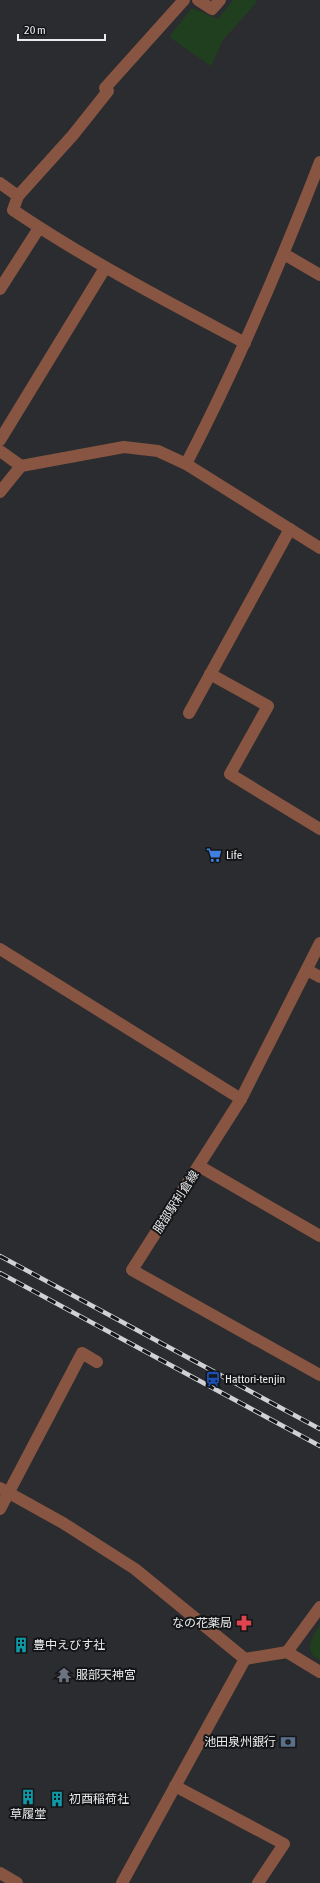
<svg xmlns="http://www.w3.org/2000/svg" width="320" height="1883" font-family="'Asap Condensed','Noto Sans JP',sans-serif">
<rect width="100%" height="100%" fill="#2a2c30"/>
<g fill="#203f1e">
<path d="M 233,0 L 255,0 L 257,2 L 223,40 L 211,66 L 169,37 L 192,8 L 218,19 Z"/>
<path d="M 320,1625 L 320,1660 C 302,1652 312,1637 320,1625 Z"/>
</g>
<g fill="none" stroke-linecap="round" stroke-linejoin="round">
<g stroke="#875541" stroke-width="12">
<path d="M 198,0 L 212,9 L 220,0"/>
<path d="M 0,183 L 18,196 L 13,210 C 87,260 166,301 245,343"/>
<path d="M 18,196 L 73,135 L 108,91 L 105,88 L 184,0"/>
<path d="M 284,254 L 320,275"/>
<path d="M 0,289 L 39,228"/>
<path d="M 0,440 L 105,268"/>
<path d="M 0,451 L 21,466"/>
<path d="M 186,464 C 237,366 280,265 320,162"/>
<path d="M 0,492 L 21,466 L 124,447 L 158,451 L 186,464 L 320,548"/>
<path d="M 210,674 L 268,706 L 230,774 L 320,829"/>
<path d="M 189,713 L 290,529"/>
<path d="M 320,943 L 241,1099 L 132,1270 L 320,1375"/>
<path d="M 0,949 L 241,1099"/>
<path d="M 307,970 L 320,977"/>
<path d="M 199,1166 L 320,1236"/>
<path d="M 0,1488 L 63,1523 L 135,1569 L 245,1659 L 287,1652 L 320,1672"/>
<path d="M 0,1509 L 82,1353 L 97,1362"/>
<path d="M 287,1652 L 320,1607"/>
<path d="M 175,1786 L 284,1844 L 258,1883"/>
<path d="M 0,1873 L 17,1883"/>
<path d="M 122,1883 L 245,1659"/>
</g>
<g stroke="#cfd1d4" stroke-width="4.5">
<g id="rail">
<path d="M 0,1256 L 320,1429"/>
<path d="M 0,1273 L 320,1446"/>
</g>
</g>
<use href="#rail" stroke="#141516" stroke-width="3" stroke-dasharray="9" stroke-linecap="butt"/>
</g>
<defs>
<g id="supermarket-bare" transform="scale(1.2)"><path d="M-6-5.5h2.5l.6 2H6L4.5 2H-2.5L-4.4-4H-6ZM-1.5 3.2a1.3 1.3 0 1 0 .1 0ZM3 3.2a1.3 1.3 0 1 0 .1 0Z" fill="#3f7fe0" stroke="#141516" stroke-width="2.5" paint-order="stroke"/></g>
<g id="station-bare" transform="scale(1.2)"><path d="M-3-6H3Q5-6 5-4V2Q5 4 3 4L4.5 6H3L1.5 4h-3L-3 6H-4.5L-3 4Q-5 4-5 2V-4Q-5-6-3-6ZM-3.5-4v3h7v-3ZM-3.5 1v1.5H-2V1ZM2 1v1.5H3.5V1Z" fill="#1a4fb4" stroke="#141516" stroke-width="2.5" paint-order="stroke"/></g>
<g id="pharmacy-bare" transform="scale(1.2)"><path d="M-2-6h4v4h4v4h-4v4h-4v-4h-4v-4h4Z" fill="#e0444e" stroke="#141516" stroke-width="2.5" paint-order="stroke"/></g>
<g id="building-bare" transform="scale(1.2)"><path d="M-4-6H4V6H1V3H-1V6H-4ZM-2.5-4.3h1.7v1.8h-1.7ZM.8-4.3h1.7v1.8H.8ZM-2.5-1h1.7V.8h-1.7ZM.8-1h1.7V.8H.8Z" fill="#0f9aa8" stroke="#141516" stroke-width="2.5" paint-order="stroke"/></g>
<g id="temple-bare" transform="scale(1.2)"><path d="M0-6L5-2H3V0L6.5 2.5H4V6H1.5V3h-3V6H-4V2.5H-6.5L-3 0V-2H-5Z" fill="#6b7280" stroke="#141516" stroke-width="2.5" paint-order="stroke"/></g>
<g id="bank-bare" transform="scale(1.2)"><path d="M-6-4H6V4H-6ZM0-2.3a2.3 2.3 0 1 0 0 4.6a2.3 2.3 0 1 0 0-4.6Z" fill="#5c6f8a" stroke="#141516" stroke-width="2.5" paint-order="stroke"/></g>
</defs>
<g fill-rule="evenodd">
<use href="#supermarket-bare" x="214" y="855"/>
<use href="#station-bare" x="213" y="1379"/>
<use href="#pharmacy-bare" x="244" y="1623"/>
<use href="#building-bare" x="21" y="1645"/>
<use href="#temple-bare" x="64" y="1675"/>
<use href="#bank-bare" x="288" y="1742"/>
<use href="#building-bare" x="28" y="1797"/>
<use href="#building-bare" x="57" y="1799"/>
</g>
<g text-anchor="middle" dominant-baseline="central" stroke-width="4" stroke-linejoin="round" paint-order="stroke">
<g font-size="12" fill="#e9ebed" stroke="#141516" text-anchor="start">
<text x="226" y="855">Life</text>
<text x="225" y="1379">Hattori-tenjin</text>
<text x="232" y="1623" text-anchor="end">なの花薬局</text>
<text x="33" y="1645">豊中えびす社</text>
<text x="76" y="1675">服部天神宮</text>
<text x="276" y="1742" text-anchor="end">池田泉州銀行</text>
<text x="69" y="1799">初酉稲荷社</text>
<text x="28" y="1814" text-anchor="middle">草履堂</text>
</g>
<g font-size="12" fill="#e9ebed" stroke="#141516">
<text transform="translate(176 1202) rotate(-57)">服部駅利倉線</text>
</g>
</g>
<path d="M18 34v6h87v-6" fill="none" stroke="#e9ebed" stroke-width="2"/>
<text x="24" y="34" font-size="12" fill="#e9ebed" stroke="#141516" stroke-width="3" paint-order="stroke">20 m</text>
</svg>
